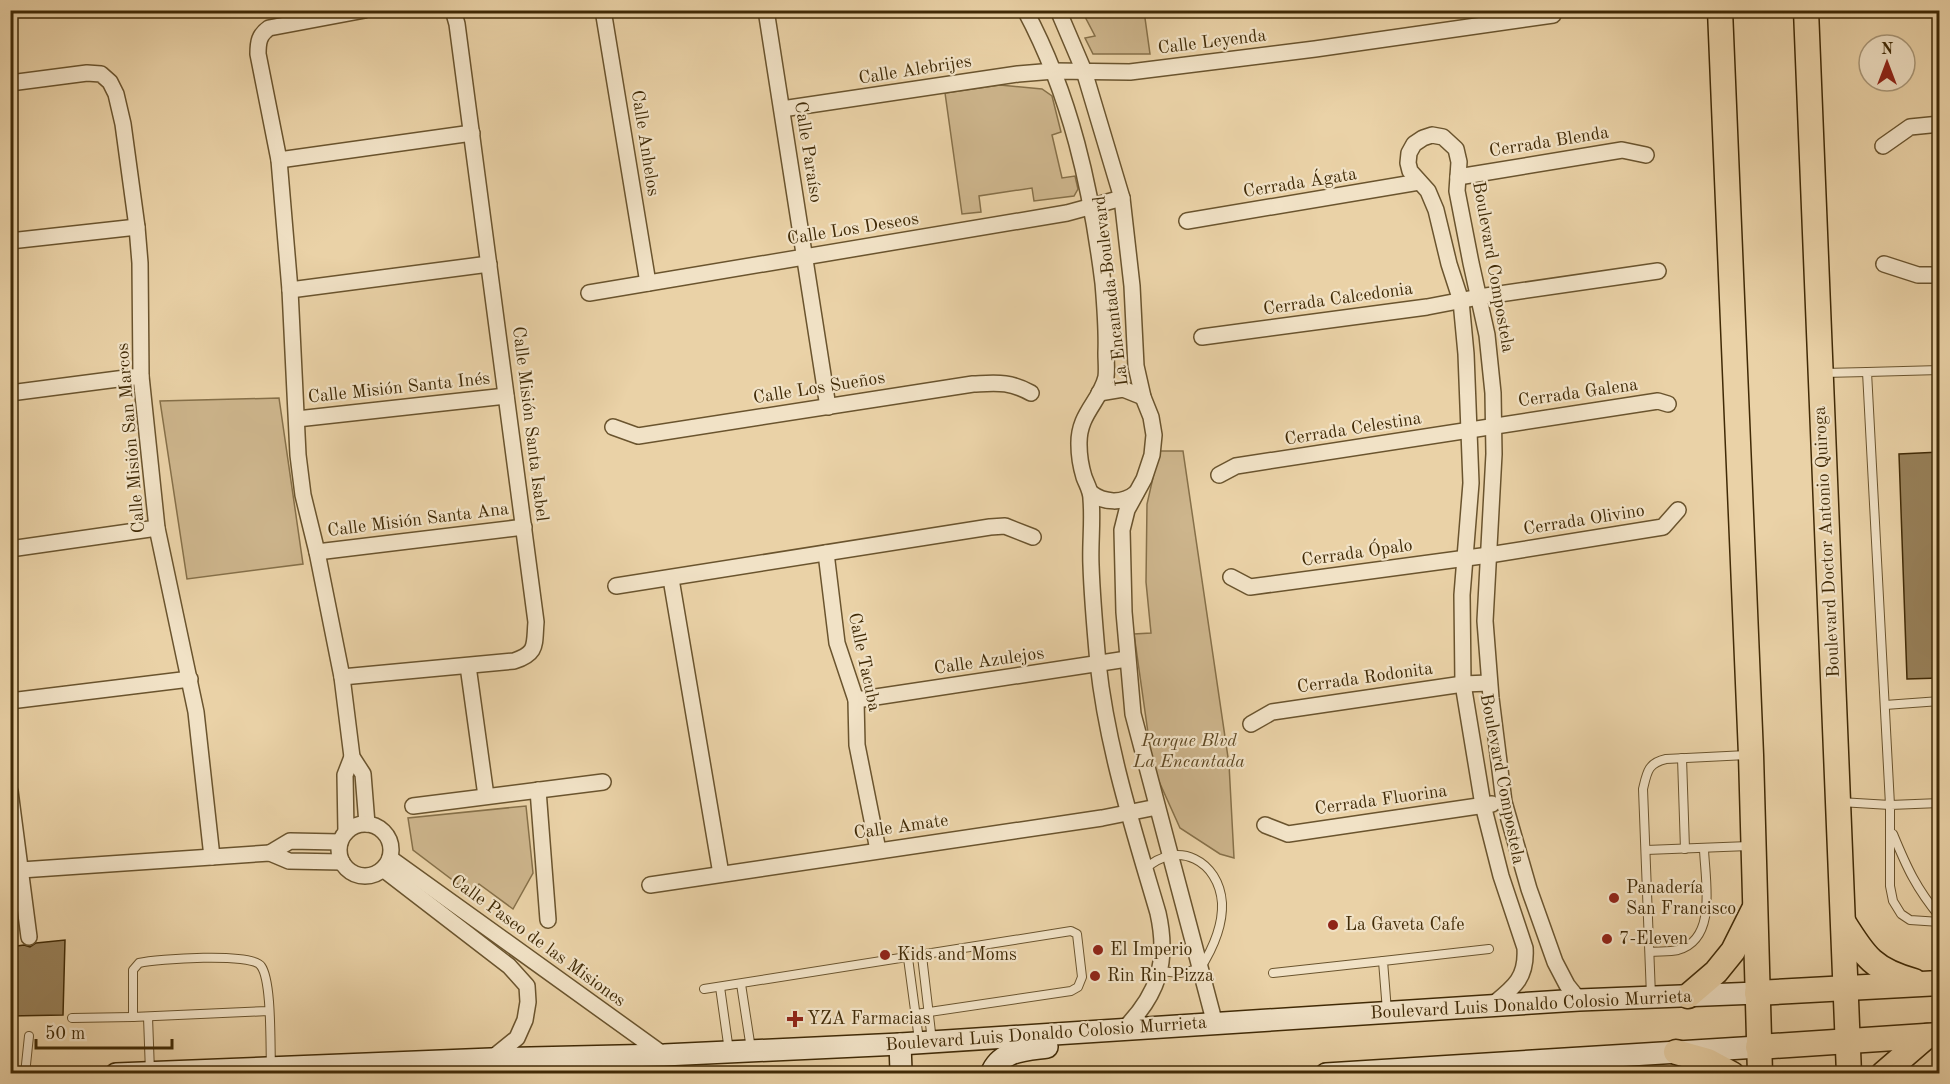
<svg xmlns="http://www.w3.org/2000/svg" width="1950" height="1084" font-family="'Old Standard TT',serif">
<rect width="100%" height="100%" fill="#ead2a7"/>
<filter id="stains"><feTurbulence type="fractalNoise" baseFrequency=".00333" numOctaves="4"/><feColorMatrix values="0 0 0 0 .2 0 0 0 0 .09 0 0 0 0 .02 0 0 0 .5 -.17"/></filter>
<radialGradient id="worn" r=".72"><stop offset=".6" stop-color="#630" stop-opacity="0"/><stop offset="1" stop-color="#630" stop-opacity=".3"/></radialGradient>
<g fill="#cdb58c" stroke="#867049" stroke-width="1.5">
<path d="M 1082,11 L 1144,11 L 1150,54 L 1093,54 L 1085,38 L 1095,36 Z"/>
<path d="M 1000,85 L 1042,89 L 1052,96 L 1061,132 L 1052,135 L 1062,178 L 1075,176 L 1078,189 L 1074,196 L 1034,201 L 1032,188 L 979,196 L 981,212 L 962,214 L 945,93 Z"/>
<path d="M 279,398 L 303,564 L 187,579 L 160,401 Z"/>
<path d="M 1159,451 L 1183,451 L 1229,764 L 1234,858 L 1220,854 L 1180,828 L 1153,768 L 1134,634 L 1151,633 L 1146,582 L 1147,504 Z"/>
<path d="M 526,806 L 533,873 L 513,909 L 479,884 L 471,894 L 413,850 L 408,818 Z"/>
</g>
<g fill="#98815a" stroke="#402a06" stroke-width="1.5">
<path d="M 1940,452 L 1940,678 L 1907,679 L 1899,454 Z"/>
<path d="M 65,940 L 63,1015 L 10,1016 L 10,947 L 24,945 L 30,947 L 36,943 Z"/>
</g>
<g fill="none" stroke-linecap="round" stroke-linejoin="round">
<g stroke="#6a542e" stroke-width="10">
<g id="service">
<path d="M 1823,373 L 1867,372"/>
<path d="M 1885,705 L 1940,701"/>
<path d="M 1682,758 L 1685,849"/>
<path d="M 1840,802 L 1890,805 L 1867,372 L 1940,370"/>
<path d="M 1940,803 L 1890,805 L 1890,886 L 1893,901 L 1901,914 L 1910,920 L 1940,922"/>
<path d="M 1893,834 C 1907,868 1916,888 1940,917"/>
<path d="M 1646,850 L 1749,846"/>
<path d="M 1145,869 C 1178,839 1219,861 1222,903 C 1223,926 1212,950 1200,969 L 1180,973 L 1160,971"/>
<path d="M 1650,952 C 1659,951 1669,952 1678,950 C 1718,939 1705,880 1704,849"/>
<path d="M 922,956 L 932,1041"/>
<path d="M 908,958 L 919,1040"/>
<path d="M 1273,973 L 1383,961"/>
<path d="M 741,984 L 751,1049"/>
<path d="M 720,987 L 729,1051"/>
<path d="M 704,989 L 1071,931 L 1077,934 L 1082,977 L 1078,987 L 1071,991 L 916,1014"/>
<path d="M 1651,996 L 1643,789 C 1647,772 1648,763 1666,759 L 1747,755"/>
<path d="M 268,1011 L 133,1017 L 133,970 L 139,963 C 157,959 252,952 261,966 C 272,981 270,1045 271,1066"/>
<path d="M 1387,1011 L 1383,961 L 1489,949"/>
<path d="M 148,1017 L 150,1072"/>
<path d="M 72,1018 L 133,1017"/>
<path d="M 1602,1057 L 1602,1074"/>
<path d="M 25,1074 L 29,1036"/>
</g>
</g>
<g stroke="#6a542e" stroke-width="18">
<g id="minor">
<path d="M 365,10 L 269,28 C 259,35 258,42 258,54 L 279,160 L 290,290 L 298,455 L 303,495 L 317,552 L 342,677 L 352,757 L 363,774 L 367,824"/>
<path d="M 603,10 L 648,283"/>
<path d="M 766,10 L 828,407"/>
<path d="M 1025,10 C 1071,96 1091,188 1103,283 C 1105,307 1107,330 1106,353 C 1106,361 1107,370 1106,377 C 1100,402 1078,414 1079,445 C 1079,457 1081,467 1084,477 C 1087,485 1091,491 1091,499 C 1093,521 1090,543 1091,565 C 1092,597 1095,630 1098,663 C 1107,748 1134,831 1158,913 C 1169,962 1158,995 1123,1030"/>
<path d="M 1058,10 L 1084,71 L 1122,198 L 1132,286 L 1136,366 L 1143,397 L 1151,417 L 1154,435 L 1152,455 L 1144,479 L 1127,510 L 1122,530 L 1124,612 L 1133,714 L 1215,1024"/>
<path d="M 10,83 L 87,73 L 101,74 L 110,82 L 116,94 L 123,124 L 137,227 L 140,263 L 141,376 L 157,528 L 196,712 L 212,857"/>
<path d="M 782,109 L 1018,74 L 1054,71 L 1130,72 L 1315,49 L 1553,15"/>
<path d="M 1883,146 L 1910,127 L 1940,124"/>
<path d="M 279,160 L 472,133"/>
<path d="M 1458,177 L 1622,150 L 1646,155"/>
<path d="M 1187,221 L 1419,182"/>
<path d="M 10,241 L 137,227"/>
<path d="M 1884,264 L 1918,275 L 1940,275"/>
<path d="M 290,290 L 489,264"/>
<path d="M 589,293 L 1067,213 L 1122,198"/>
<path d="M 1202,337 L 1427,307 L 1479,297 L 1658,271"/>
<path d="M 10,393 L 141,376"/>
<path d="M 1099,393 L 1123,389 L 1143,397"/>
<path d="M 297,419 L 506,396"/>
<path d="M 613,427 L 638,436 L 973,384 C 997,383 1009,381 1031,393"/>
<path d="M 1219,475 L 1236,466 L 1658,401 L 1668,404"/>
<path d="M 1091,493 C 1104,503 1123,504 1136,493"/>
<path d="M 10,549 L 157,528"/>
<path d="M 317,552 L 524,527"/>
<path d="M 826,553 L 837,643 L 856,700 L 857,745 L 878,850"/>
<path d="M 1231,577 L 1250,587 L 1489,555 L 1663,527 L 1678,510"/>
<path d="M 671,579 L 721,874"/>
<path d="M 616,586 L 990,527 L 1005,526 L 1033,537"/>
<path d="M 468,666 L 486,796"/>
<path d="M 342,677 L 514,661 C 538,653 534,645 536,622 L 457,24 L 453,10"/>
<path d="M 856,700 L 1127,659"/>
<path d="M 10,701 L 190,679"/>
<path d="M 1251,724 L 1272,712 L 1463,684 L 1489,683"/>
<path d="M 538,790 L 548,920"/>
<path d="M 10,791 L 29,937"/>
<path d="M 413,806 L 603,782"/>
<circle cx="365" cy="850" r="26"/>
<path d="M 1265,825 L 1288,834 L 1492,804"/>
<path d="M 346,832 L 345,775 L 352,757"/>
<path d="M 270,853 L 290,841 L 340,842"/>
<path d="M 390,858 L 664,1055"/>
<path d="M 383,869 L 509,966 L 527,986 L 528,1002 L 525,1020 L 517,1038 L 491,1059"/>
<path d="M 21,870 L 270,853 L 289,861 L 342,862"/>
<path d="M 650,885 L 1102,818 L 1157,807"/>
<path d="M 1491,1006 C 1513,988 1527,979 1525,948 L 1501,876 L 1483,805 L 1463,684 L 1462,595 L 1471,483 L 1466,354 L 1461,301 L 1449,264 L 1436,210 L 1428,191 L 1410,171 L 1408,163 L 1409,153 L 1414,144 L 1423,138 L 1432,135 L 1443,137 L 1456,149 L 1459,162 L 1457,191 L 1471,263 L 1487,335 L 1493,393 L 1494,454 L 1485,621 L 1491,698 L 1504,802 L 1529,889 L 1555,962 L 1567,985 L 1579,1000"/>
</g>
</g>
<g stroke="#402a06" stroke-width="24">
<g id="secondary">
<path d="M 116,1074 L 491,1059 L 664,1055 L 900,1044 L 1579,1000 L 1757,993"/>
<path d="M 899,1074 L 901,1071 L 900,1044"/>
<path d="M 991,1074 C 1000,1050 1026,1050 1047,1047"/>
<path d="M 1326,1074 L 1758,1047"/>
</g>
</g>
<g stroke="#402a06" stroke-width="27">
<g id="primary">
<path d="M 1720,10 L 1751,755 L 1760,1074"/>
<path d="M 1806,10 L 1849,1074"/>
<path d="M 1844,923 C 1865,957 1874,970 1914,981"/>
<path d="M 1757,993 L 1940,983"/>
<path d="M 1688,996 L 1716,972 L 1733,951 L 1753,911"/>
<path d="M 1758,1047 L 1940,1035"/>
<path d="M 1676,1052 L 1708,1061 L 1732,1074"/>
<path d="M 1883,1074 L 1927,1036"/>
</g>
</g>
<use href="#service" stroke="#f1e2c6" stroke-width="8"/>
<use href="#minor" stroke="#f1e2c6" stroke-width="15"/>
<use href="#secondary" stroke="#f1e2c6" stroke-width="21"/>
<use href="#primary" stroke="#ead2a7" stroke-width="24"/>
</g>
<g fill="#8f2418" stroke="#f1e2c6" stroke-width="2">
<circle cx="1614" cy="898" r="6"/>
<circle cx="1333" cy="925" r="6"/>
<circle cx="1607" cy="939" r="6"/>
<circle cx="1098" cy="950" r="6"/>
<circle cx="885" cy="955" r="6"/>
<circle cx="1095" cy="976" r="6"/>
<path d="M792 1010h6v6h6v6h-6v6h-6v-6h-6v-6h6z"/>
</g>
<g text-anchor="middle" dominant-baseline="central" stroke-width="4.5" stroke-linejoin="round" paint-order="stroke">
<g font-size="18" fill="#402a06" stroke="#f1e2c6">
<text transform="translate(1212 42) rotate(-7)">Calle Leyenda</text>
<text transform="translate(915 70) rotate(-9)">Calle Alebrijes</text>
<text transform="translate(1549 142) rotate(-9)">Cerrada Blenda</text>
<text transform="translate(645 143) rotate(81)">Calle Anhelos</text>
<text transform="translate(808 152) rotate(81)">Calle Paraíso</text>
<text transform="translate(1300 183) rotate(-9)">Cerrada Ágata</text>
<text transform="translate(853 229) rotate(-9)">Calle Los Deseos</text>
<text transform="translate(1493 267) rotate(80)">Boulevard Compostela</text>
<text transform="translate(1111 291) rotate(-97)">La Encantada Boulevard</text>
<text transform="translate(1338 299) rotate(-8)">Cerrada Calcedonia</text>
<text transform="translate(399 388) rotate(-6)">Calle Misión Santa Inés</text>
<text transform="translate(819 388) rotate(-9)">Calle Los Sueños</text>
<text transform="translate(1578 393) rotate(-8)">Cerrada Galena</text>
<text transform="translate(530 424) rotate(83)">Calle Misión Santa Isabel</text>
<text transform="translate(1353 429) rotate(-9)">Cerrada Celestina</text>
<text transform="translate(131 438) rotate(-95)">Calle Misión San Marcos</text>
<text transform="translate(418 520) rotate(-7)">Calle Misión Santa Ana</text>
<text transform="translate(1584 520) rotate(-9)">Cerrada Olivino</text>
<text transform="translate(1827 542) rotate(-93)">Boulevard Doctor Antonio Quiroga</text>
<text transform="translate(1357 553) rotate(-8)">Cerrada Ópalo</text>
<text transform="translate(989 661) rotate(-8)">Calle Azulejos</text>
<text transform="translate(864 662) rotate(78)">Calle Tacuba</text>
<text transform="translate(1365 678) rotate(-8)">Cerrada Rodonita</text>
<text transform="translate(1502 779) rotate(79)">Boulevard Compostela</text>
<text transform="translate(1381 800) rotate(-8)">Cerrada Fluorina</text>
<text transform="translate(901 827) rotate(-8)">Calle Amate</text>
<text transform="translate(538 941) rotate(36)">Calle Paseo de las Misiones</text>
<text transform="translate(1531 1005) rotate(-3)">Boulevard Luis Donaldo Colosio Murrieta</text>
<text transform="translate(1046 1034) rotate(-4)">Boulevard Luis Donaldo Colosio Murrieta</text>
</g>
<g font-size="18" font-style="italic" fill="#5c4621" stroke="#f1e2c6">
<text x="1189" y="741">Parque Blvd<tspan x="1189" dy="21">La Encantada</tspan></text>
</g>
<g font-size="18" fill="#402a06" stroke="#f1e2c6" text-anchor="start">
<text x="1626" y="888">Panadería<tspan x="1626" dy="21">San Francisco</tspan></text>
<text x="1345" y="925">La Gaveta Cafe</text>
<text x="1619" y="939">7-Eleven</text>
<text x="1110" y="950">El Imperio</text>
<text x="897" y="955">Kids and Moms</text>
<text x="1107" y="976">Rin Rin Pizza</text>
<text x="807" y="1019">YZA Farmacias</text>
</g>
</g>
<rect width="1950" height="1084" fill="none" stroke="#ead2a7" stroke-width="36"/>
<rect x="12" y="12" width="1926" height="1060" fill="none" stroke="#402a06" stroke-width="3"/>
<rect x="18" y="18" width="1914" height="1048" fill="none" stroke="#402a06" stroke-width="1.5"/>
<g transform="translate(1887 63)"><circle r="28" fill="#f1e2c6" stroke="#aa9879" stroke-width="1.5"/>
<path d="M0-4.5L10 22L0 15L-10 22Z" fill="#8f2418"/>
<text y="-9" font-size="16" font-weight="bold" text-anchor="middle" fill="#402a06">N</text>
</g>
<path d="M36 1039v9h136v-9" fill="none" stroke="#402a06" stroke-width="3"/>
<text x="45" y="1039" font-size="18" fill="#402a06" stroke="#f1e2c6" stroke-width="4.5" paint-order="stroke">50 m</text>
<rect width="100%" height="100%" filter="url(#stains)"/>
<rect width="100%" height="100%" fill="url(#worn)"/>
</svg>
